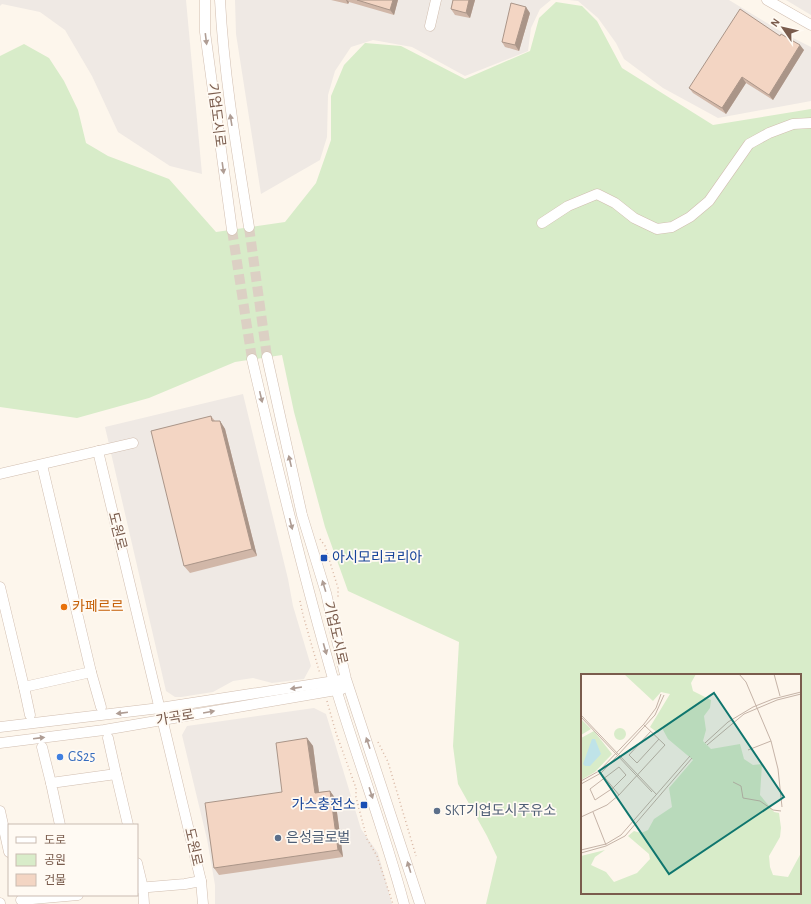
<svg xmlns="http://www.w3.org/2000/svg" width="811" height="904" font-family="'Alegreya Sans','Noto Sans KR',sans-serif">
<rect width="100%" height="100%" fill="#fdf6ec"/>
<g fill="#efe9e4">
<path d="M 0,0 L 186,0 L 202,174 L 170,166 L 118,132 L 92,76 L 65,30 L 40,12 L 2,4 L 0,6 Z"/>
<path d="M 235,0 L 551,0 L 540,9 L 531,28 L 528,51 L 465,76 L 412,47 L 373,40 L 351,47 L 335,71 L 328,95 L 327,137 L 320,160 L 261,194 L 236,34 Z"/>
<path d="M 569,0 L 729,0 L 785,34 L 811,47 L 811,101 L 718,118 L 663,88 L 624,59 L 616,43 L 598,18 L 578,1 Z"/>
<path d="M 786,0 L 811,0 L 811,15 Z"/>
<path d="M 243,394 L 288,579 L 293,606 L 311,666 L 304,679 L 272,683 L 253,678 L 233,681 L 213,692 L 181,697 L 175,697 L 166,691 L 105,427 Z"/>
<path d="M 314,708 L 326,714 L 361,829 L 378,853 L 392,904 L 215,904 L 215,885 L 207,839 L 182,735 L 187,726 Z"/>
</g>
<path fill="#d8ecc9" fill-rule="evenodd" d="M 556,2 L 582,6 L 597,21 L 622,68 L 713,125 L 811,109 L 811,904 L 486,904 L 497,857 L 487,836 L 458,784 L 453,746 L 459,642 L 348,591 L 325,527 L 294,412 L 282,355 L 235,362 L 149,398 L 77,418 L 0,407 L 0,56 L 24,44 L 49,58 L 64,81 L 78,110 L 86,143 L 108,156 L 169,179 L 216,232 L 285,222 L 316,183 L 331,140 L 331,96 L 344,65 L 365,43 L 401,46 L 465,79 L 530,51 L 539,18 ZM 582,675 L 800,675 L 800,893 L 582,893 Z"/>
<g fill="none" stroke-linecap="round" stroke-linejoin="round">
<g stroke="#dcd0c4" stroke-width="10" stroke-dasharray="10 5" stroke-linecap="butt">
<path d="M 249,227 L 267,357"/>
<path d="M 232,230 L 252,359"/>
</g>
<g stroke="#d1beb0" stroke-width="11">
<g id="minor">
<path d="M 205,0 L 205,32 L 232,230"/>
<path d="M 220,0 C 224,77 237,152 249,227"/>
<path d="M 767,0 L 811,25"/>
<path d="M 430,26 L 436,0"/>
<path d="M 542,223 L 568,206 L 597,194 L 615,203 L 634,218 L 657,229 L 672,227 L 690,217 L 709,201 L 749,144 L 769,133 L 793,124 L 811,123"/>
<path d="M 267,357 L 302,515 L 326,593 L 346,679 L 420,904"/>
<path d="M 252,359 C 277,467 303,575 334,682 C 356,756 384,829 404,904"/>
<path d="M 98,451 L 201,881 L 203,904"/>
<path d="M 0,474 L 133,443"/>
<path d="M 0,587 L 24,687 L 91,672 L 42,465"/>
<path d="M 91,672 L 101,707"/>
<path d="M 24,687 L 30,715"/>
<path d="M 0,727 L 160,708 L 341,680"/>
<path d="M 108,738 L 116,774"/>
<path d="M 0,743 L 104,730 L 342,689"/>
<path d="M 42,747 L 51,783"/>
<path d="M 0,811 L 9,852"/>
<path d="M 60,825 L 51,783 L 116,774 L 128,825"/>
<path d="M 137,863 L 143,888 L 144,904"/>
<path d="M 137,888 L 185,884 L 201,881"/>
<path d="M 21,900 L 78,895"/>
<path d="M 0,903 L 0,904"/>
</g>
</g>
<g stroke="#d9b8a5" stroke-width="1.5" stroke-dasharray="1 3" stroke-linecap="butt">
<path d="M 320,539 L 325,546 L 338,588 L 338,597"/>
<path d="M 300,601 L 303,615 L 320,674"/>
<path d="M 327,701 L 336,733 L 356,788 L 356,797 L 367,839 L 377,856 L 393,904"/>
<path d="M 378,742 L 388,762 L 416,856"/>
</g>
<use href="#minor" stroke="#fff" stroke-width="10"/>
</g>
<g fill="#d1b7a8">
<path d="M 331,0 L 398,0 L 394,15 L 349,2 L 348,4 Z"/>
<path d="M 453,0 L 475,0 L 470,18 L 455,15 L 451,9 Z"/>
<path d="M 530,13 L 519,51 L 505,47 L 502,42 Z"/>
<path d="M 780,36 L 804,50 L 773,100 L 746,83 L 726,114 L 693,93 L 689,88 Z"/>
<path d="M 211,416 L 215,421 L 220,421 L 225,429 L 257,556 L 190,573 L 184,566 Z"/>
<path d="M 307,738 L 313,746 L 319,792 L 330,791 L 335,798 L 343,857 L 219,875 L 214,868 L 282,792 Z"/>
</g>
<g fill="#aa9588">
<path d="M 346,0 L 347,0 L 349,2 L 348,4 Z"/>
<path d="M 393,0 L 398,0 L 394,15 L 390,10 Z"/>
<path d="M 469,0 L 475,0 L 470,18 L 466,13 Z"/>
<path d="M 526,7 L 530,13 L 519,51 L 515,45 Z"/>
<path d="M 800,45 L 804,50 L 773,100 L 769,95 Z"/>
<path d="M 742,77 L 746,83 L 726,114 L 722,108 Z"/>
<path d="M 220,421 L 225,429 L 257,556 L 252,549 Z"/>
<path d="M 307,738 L 313,746 L 320,800 L 315,793 Z"/>
<path d="M 330,791 L 335,798 L 343,857 L 338,850 Z"/>
</g>
<g fill="#f3d5c3" stroke="#aa9588">
<path d="M 357,0 L 393,0 L 390,10 Z"/>
<path d="M 453,0 L 469,0 L 466,13 L 451,9 Z"/>
<path d="M 511,3 L 526,7 L 515,45 L 502,42 Z"/>
<path d="M 740,9 L 780,36 L 781,34 L 800,45 L 769,95 L 742,77 L 722,108 L 689,88 Z"/>
<path d="M 211,416 L 212,421 L 220,421 L 252,549 L 184,566 L 151,431 Z"/>
<path d="M 307,738 L 315,793 L 330,791 L 338,850 L 214,868 L 205,803 L 282,792 L 276,743 Z"/>
</g>
<defs><path id="oneway-solid" d="M-6-.8H1V-3.2L6.5 0L1 3.2V.8H-6Z"/></defs>
<g fill="#af9d94">
<use href="#oneway-solid" transform="translate(206 39) rotate(83)"/>
<use href="#oneway-solid" transform="translate(231 120) rotate(-99)"/>
<use href="#oneway-solid" transform="translate(223 168) rotate(82)"/>
<use href="#oneway-solid" transform="translate(261 397) rotate(77)"/>
<use href="#oneway-solid" transform="translate(290 461) rotate(-103)"/>
<use href="#oneway-solid" transform="translate(291 524) rotate(76)"/>
<use href="#oneway-solid" transform="translate(324 586) rotate(-107)"/>
<use href="#oneway-solid" transform="translate(325 649) rotate(74)"/>
<use href="#oneway-solid" transform="translate(296 688) rotate(171)"/>
<use href="#oneway-solid" transform="translate(209 712) rotate(-10)"/>
<use href="#oneway-solid" transform="translate(122 713) rotate(173)"/>
<use href="#oneway-solid" transform="translate(39 738) rotate(-7)"/>
<use href="#oneway-solid" transform="translate(368 743) rotate(-109)"/>
<use href="#oneway-solid" transform="translate(371 793) rotate(72)"/>
<use href="#oneway-solid" transform="translate(409 867) rotate(-107)"/>
</g>
<g fill="#1a4fb4" stroke="#fffaf3" stroke-width="1.5">
<rect x="320" y="554" width="8" height="8" rx="2"/>
<rect x="360" y="801" width="8" height="8" rx="2"/>
</g>
<circle fill="#e8710a" stroke="#fffaf3" stroke-width="1.5" cx="64" cy="607" r="4"/>
<circle fill="#3f7fe0" stroke="#fffaf3" stroke-width="1.5" cx="60" cy="757" r="4"/>
<g fill="#5c6f8a" stroke="#fffaf3" stroke-width="1.5">
<circle cx="437" cy="811" r="4"/>
<circle cx="278" cy="838" r="4"/>
</g>
<g text-anchor="middle" dominant-baseline="central" stroke-width="3.5" stroke-linejoin="round" paint-order="stroke">
<g font-size="14" fill="#7a5c4d" stroke="#fffaf3">
<text transform="translate(216 115) rotate(83)">기업도시로</text>
<text transform="translate(117 531) rotate(76)">도원로</text>
<text transform="translate(335 633) rotate(77)">기업도시로</text>
<text transform="translate(175 718) rotate(-10)">가곡로</text>
<text transform="translate(193 847) rotate(77)">도원로</text>
</g>
<g font-size="14" fill="#164399" stroke="#fffaf3" text-anchor="start">
<text x="332" y="558">아시모리코리아</text>
<text x="356" y="805" text-anchor="end">가스충전소</text>
</g>
<g font-size="14" fill="#c56008" stroke="#fffaf3" text-anchor="start">
<text x="72" y="607">카페르르</text>
</g>
<g font-size="14" fill="#366cbe" stroke="#fffaf3" text-anchor="start">
<text x="68" y="757">GS25</text>
</g>
<g font-size="14" fill="#4e5e75" stroke="#fffaf3" text-anchor="start">
<text x="445" y="811">SKT기업도시주유소</text>
<text x="286" y="838">은성글로벌</text>
</g>
</g>
<g transform="translate(581 674)">
<rect width="220" height="220" fill="#fdf6ec"/>
<path d="M 43,0 L 115,0 L 110,9 L 112,17 L 130,26 L 129,34 L 123,42 L 125,56 L 122,67 L 130,75 L 159,70 L 163,85 L 172,91 L 181,90 L 179,121 L 193,138 L 198,139 L 200,154 L 199,163 L 188,182 L 189,193 L 192,201 L 207,203 L 220,179 L 220,220 L 0,220 L 0,182 L 24,176 L 14,183 L 10,191 L 25,198 L 33,208 L 56,199 L 69,185 L 68,180 L 47,162 L 53,157 L 60,159 L 67,156 L 73,145 L 91,133 L 88,114 L 112,86 L 87,65 L 81,54 L 77,59 L 69,53 L 89,20 L 80,18 L 72,27 ZM 0,45 L 10,55 L 0,61 ZM33 60a6 6 0 1 1 12 0a6 6 0 1 1-12 0ZM 13,57 L 31,80 L 14,98 L 0,106 L 0,64 Z" fill="#d8ecc9"/>
<path d="M 11,65 L 14,65 L 20,80 L 9,92 L 4,92 L 2,90 Z" fill="#bfe3e8"/>
<path fill="none" stroke="#c5b3a7" stroke-width="1" d="M 158,0 L 165,8 L 190,67 L 197,95 L 201,133M 193,0 L 199,22M 0,41 L 76,121M 0,43 L 71,118M 70,57 L 48,81 L 56,89 L 78,65M 124,69 L 147,48 L 172,33 L 192,25 L 220,18M 126,71 L 163,40 L 196,26 L 220,20M 167,76 L 190,67M 38,93 L 45,101 L 32,114 L 14,126 L 9,115 ZM 20,99 L 38,121M 0,107 L 18,97 L 63,50 L 75,34 L 80,20M 152,108 L 160,112 L 162,124 L 179,127 L 192,136 L 200,137M 0,110 L 20,99 L 37,81 L 74,41 L 83,21M 12,138 L 25,171M 0,143 L 26,131 L 38,121 L 84,71 L 62,50M 0,176 L 25,170 L 40,161 L 109,82M 0,179 L 25,172 L 44,162 L 111,84"/>
<path fill="#0f766e" fill-opacity="0.15" stroke="#0f766e" stroke-width="2" d="M 133,19 L 203,123 L 88,200 L 18,97 Z"/>
<rect width="220" height="220" fill="none" stroke="#7a5c4d" stroke-width="2"/>
</g>
<rect x="8" y="824" width="130" height="72" fill="#fffaf3" stroke="#cabbb1"/>
<rect x="16" y="837" width="20" height="6" fill="#ffffff" stroke="#cabbb1"/>
<text x="44" y="844" font-size="12" fill="#7a5c4d">도로</text>
<rect x="16" y="854" width="20" height="12" fill="#d8ecc9" stroke="#cabbb1"/>
<text x="44" y="864" font-size="12" fill="#7a5c4d">공원</text>
<rect x="16" y="874" width="20" height="12" fill="#f3d5c3" stroke="#cabbb1"/>
<text x="44" y="884" font-size="12" fill="#7a5c4d">건물</text>
<g transform="translate(783 28) rotate(304)" stroke="#fffaf3" stroke-width="3" paint-order="stroke">
<path d="M0-3L7 15L0 10L-7 15Z" fill="#7a5c4d"/>
<text y="-6" font-size="11" font-weight="bold" text-anchor="middle" fill="#7a5c4d">N</text>
</g>
</svg>
